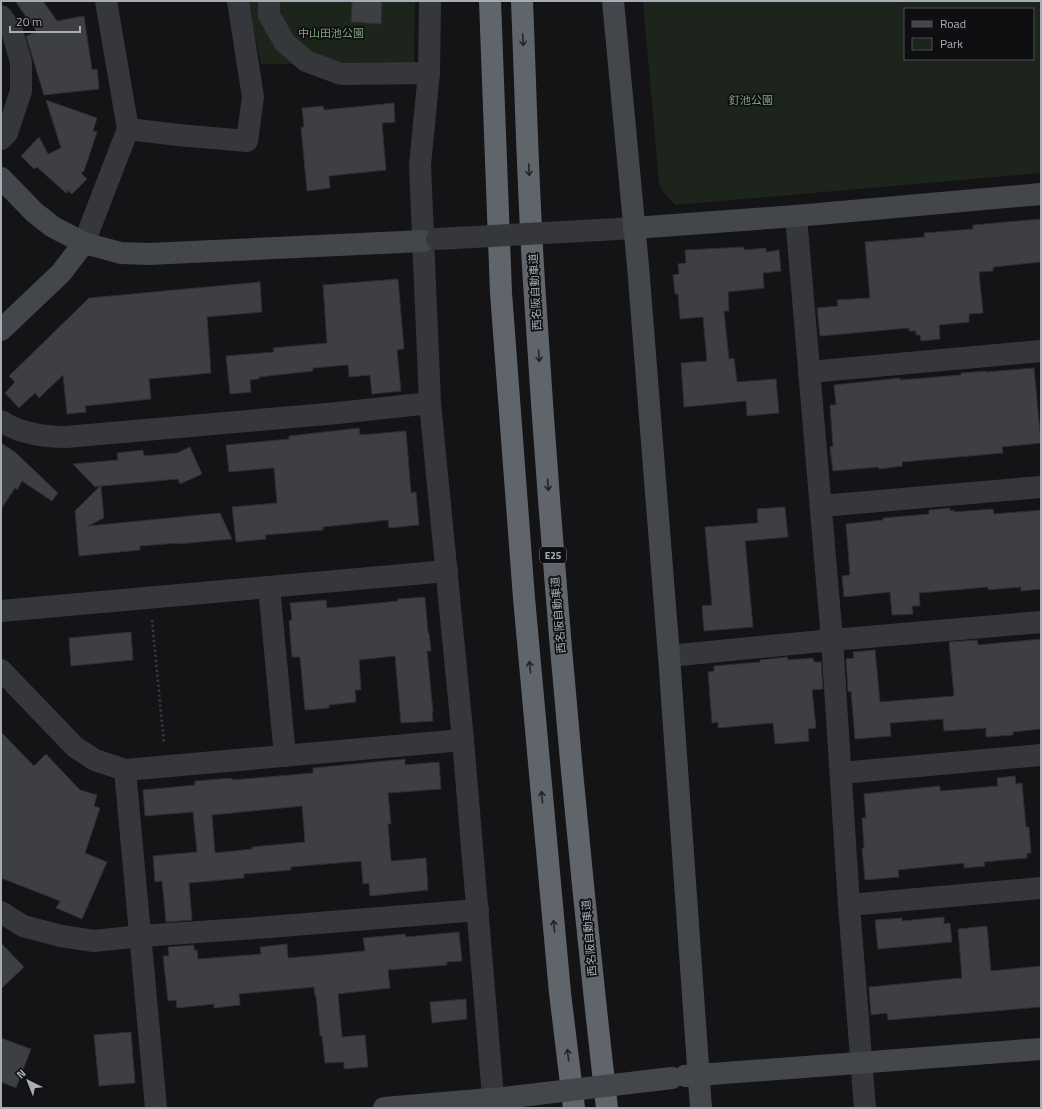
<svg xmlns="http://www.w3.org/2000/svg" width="1042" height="1109" font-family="'Titillium Web','Noto Sans JP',sans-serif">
<rect width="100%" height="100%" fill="#141416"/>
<g fill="#1c241c" fill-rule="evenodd">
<path d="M 247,1 L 415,1 L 414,64 L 261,64 Z"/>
<path d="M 643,1 L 1041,1 L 1041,173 L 675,205 L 661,189 L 659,184 ZM 905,9 L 1033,9 L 1033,59 L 905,59 Z"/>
</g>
<g fill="#3e3f43" stroke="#2e2e32" fill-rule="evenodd">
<path d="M 15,1 L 43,1 L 57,21 L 84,16 L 92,70 L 97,69 L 99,89 L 44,95 L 26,36 L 37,32 Z"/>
<path d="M 352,1 L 382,1 L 381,24 L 351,22 Z"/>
<path d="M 46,100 L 97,118 L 93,131 L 97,132 L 84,171 L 81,173 L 87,179 L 72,194 L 66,189 L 68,192 L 66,193 L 37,167 L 34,169 L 21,156 L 39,137 L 48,154 L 61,148 Z"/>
<path d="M 394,103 L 395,122 L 382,123 L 386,170 L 329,176 L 330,188 L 307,191 L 301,127 L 304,127 L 302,108 L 323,106 L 324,110 Z"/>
<path d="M 1041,219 L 1041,262 L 993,267 L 993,271 L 979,272 L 983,313 L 969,314 L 969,322 L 939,325 L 940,339 L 921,341 L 920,335 L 916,335 L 916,331 L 909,331 L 909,328 L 820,336 L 817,308 L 838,306 L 837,300 L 870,298 L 865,242 L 925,237 L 924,233 L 973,229 L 973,225 Z"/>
<path d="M 744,247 L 744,250 L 766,248 L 766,252 L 779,250 L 781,271 L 763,273 L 764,288 L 728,292 L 729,311 L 724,311 L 729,359 L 734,358 L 737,382 L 776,379 L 779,413 L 747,416 L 746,401 L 684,407 L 681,363 L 707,361 L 703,317 L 680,319 L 678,294 L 675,294 L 673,275 L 679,274 L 678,264 L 686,263 L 685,250 Z"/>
<path d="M 398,279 L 404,349 L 397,350 L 401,391 L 372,394 L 370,375 L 349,377 L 348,365 L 313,368 L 313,371 L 259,377 L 259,379 L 250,380 L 251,392 L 230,394 L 226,356 L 274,352 L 273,348 L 327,343 L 323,285 Z"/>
<path d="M 260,282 L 262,312 L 207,317 L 211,373 L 149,379 L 151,399 L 85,406 L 86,412 L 67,414 L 63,375 L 39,398 L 35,393 L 19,408 L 5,393 L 15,382 L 9,376 L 89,298 Z"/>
<path d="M 1034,368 L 1041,443 L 1002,447 L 1003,453 L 902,462 L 902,466 L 879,469 L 878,467 L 833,471 L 830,447 L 833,446 L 830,405 L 836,405 L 834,385 L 900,378 L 900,380 L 961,375 L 961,373 L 986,371 L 986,372 Z"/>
<path d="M 359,428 L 360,435 L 406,431 L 411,493 L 416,492 L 419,525 L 389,528 L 388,520 L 323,527 L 323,530 L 265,535 L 266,539 L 236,542 L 232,507 L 277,503 L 274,468 L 229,472 L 226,445 L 289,439 L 289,436 Z"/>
<path d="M 1,443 L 15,452 L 58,493 L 52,501 L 22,481 L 17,490 L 15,488 L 1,509 Z"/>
<path d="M 190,447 L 202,474 L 180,484 L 178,479 L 101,486 L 104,518 L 88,526 L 220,513 L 232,539 L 178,544 L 178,543 L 140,546 L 140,550 L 79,556 L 75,511 L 100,486 L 95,487 L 73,464 L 118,460 L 117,453 L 143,450 L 144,456 L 177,453 Z"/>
<path d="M 785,507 L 788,537 L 745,541 L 753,627 L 704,631 L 702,606 L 712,605 L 705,527 L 758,523 L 757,509 Z"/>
<path d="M 950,508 L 950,511 L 954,510 L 954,512 L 993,509 L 994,514 L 1041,510 L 1041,589 L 1021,591 L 1021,587 L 988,590 L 988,587 L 919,593 L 920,606 L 912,606 L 913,614 L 892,615 L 890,592 L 844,597 L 842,576 L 850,575 L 846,524 L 883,520 L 883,518 L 929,514 L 929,510 Z"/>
<path d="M 425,597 L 428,633 L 429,633 L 431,651 L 427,651 L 433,712 L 432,713 L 433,721 L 401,723 L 395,656 L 359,660 L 361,690 L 355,690 L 356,702 L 329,705 L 329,708 L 305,710 L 300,657 L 292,657 L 289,621 L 292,620 L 290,603 L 326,600 L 327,608 L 398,601 L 398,599 Z"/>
<path d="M 131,632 L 133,660 L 71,666 L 69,638 Z"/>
<path d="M 1041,639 L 1041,729 L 1013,732 L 1013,735 L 986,737 L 986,728 L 944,731 L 943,719 L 890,723 L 891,736 L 855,739 L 851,691 L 848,692 L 846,659 L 854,658 L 853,652 L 875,650 L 880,702 L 954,696 L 949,642 L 977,640 L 978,645 Z"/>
<path d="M 787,657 L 788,660 L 813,658 L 814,662 L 821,662 L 823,689 L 812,690 L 816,728 L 808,729 L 809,741 L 775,744 L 773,723 L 718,728 L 718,722 L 712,723 L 708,672 L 714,671 L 714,666 L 760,662 L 760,660 Z"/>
<path d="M 1,732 L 34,766 L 46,754 L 80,790 L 97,795 L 94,806 L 100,808 L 85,853 L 107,862 L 82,919 L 56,908 L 60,901 L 1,878 Z"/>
<path d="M 405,759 L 405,765 L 439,762 L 441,789 L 388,793 L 391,824 L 388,824 L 391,861 L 426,858 L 428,890 L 370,896 L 369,883 L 363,884 L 361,861 L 291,867 L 291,870 L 244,874 L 244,878 L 189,883 L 192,920 L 166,922 L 162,881 L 155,882 L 153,856 L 197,852 L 193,812 L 145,816 L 143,790 L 195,785 L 195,781 L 232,778 L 232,780 L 313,773 L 313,768 ZM 302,806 L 305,842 L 252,847 L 252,849 L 215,853 L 212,815 Z"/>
<path d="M 1015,776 L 1016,784 L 1022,783 L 1026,827 L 1029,827 L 1031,853 L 1027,853 L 1027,858 L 984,862 L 985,866 L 964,868 L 964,863 L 898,870 L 899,877 L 865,880 L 862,848 L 864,848 L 862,818 L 866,818 L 864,794 L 940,786 L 940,791 L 998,786 L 997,778 Z"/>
<path d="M 944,917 L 944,924 L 950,923 L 952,942 L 878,949 L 875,920 L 902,918 L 902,921 Z"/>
<path d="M 987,926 L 991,971 L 1041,966 L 1041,1007 L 888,1020 L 887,1013 L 871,1015 L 869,987 L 962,978 L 958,929 Z"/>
<path d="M 459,932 L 462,961 L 447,962 L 447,965 L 388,970 L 390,988 L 338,994 L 342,1037 L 365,1035 L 368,1067 L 344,1069 L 344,1062 L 325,1063 L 322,1036 L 320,1036 L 316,996 L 315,996 L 314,987 L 239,994 L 240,1005 L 214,1008 L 214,1004 L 177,1008 L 176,1000 L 168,1001 L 163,956 L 169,956 L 168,947 L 194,945 L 194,950 L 197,950 L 198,959 L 261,954 L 260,947 L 287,944 L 288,958 L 365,951 L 363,938 L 405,934 L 406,937 Z"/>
<path d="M 1,943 L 24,967 L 1,989 Z"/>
<path d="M 466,999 L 467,1019 L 432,1023 L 430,1002 Z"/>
<path d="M 131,1032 L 135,1083 L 99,1086 L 94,1035 Z"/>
<path d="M 1,1038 L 31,1049 L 16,1088 L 1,1082 Z"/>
</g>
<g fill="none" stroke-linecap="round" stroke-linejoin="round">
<path stroke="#3b3e42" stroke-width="2.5" stroke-dasharray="2 3" stroke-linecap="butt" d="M 152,620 L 164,744"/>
<g stroke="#35373b" stroke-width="22">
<path d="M 269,1 L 269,15 L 285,43 L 306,61 L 341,74 L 429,73"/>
<path d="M 430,1 L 429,73 L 420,165 L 430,403 L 463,740 L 494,1108"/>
<path d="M 1,16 L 12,31 L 21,62 L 21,91 L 7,133 L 1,139"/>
<path d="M 128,129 L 178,135 L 247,141 L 253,97 L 238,1"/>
<path d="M 796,216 L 832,640 L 849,905 L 865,1108"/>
<path d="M 600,230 L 634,228"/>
<path d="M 84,243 L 128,129 L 106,1"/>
<path d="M 809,372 L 1041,351"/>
<path d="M 1,421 C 21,434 43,437 66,437 L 338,413 L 430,403"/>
<path d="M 821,506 L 1041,487"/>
<path d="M 269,587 L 285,756"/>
<path d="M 1,611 L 447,571"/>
<path d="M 669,656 L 832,640 L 1041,622"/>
<path d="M 1,670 L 75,747 L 95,760 L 125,770 L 156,1108"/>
<path d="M 125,770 L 463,740"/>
<path d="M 841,773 L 1041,755"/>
<path d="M 849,905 L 1041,888"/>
<path d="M 1,912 L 23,926 L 61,936 L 94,941 L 141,936 L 269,927 L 478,910"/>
</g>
<g stroke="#43464b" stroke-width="22">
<path d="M 613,1 L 638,266 L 669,656 L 701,1108"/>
<path d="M 1,178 L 34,212 L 53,227 L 84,243"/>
<path d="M 634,228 L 796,216 L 1041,194"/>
<path d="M 1,330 L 61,273 L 84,243 L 121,253 L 148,254 L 423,241"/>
<path d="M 685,1076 L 1041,1049"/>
<path d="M 384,1108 L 512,1097"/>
</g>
<g stroke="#60656c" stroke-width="22">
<path d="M 490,1 L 501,293 L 524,598 L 560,993 L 574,1108"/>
<path d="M 522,1 C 526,99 528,198 535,297 C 552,568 576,838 607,1108"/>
</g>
<path stroke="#35373b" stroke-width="22" d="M 437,239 L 600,230"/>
<path stroke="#43464b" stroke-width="22" d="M 512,1097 L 672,1078"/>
</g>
<defs><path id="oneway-shaft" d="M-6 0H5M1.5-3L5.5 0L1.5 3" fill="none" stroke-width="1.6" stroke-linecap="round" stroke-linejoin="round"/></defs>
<g stroke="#232428">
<use href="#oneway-shaft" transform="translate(523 40) rotate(87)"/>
<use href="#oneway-shaft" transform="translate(529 170) rotate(87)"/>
<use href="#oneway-shaft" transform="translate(539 356) rotate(86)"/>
<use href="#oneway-shaft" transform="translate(548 485) rotate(86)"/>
<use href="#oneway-shaft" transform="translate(530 667) rotate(-95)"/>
<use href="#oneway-shaft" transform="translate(542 797) rotate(-95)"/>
<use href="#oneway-shaft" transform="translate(554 926) rotate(-95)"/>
<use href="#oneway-shaft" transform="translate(568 1055) rotate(-97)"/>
</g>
<g text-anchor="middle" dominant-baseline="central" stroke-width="3.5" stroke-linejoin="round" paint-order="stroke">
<rect fill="#0f0f11" stroke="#787e85" stroke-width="1" x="540" y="547" width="26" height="16" rx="3"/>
<g font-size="10" font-weight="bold" fill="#a5adb7">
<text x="553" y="555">E25</text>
</g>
<g font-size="11" fill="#7fa37b" stroke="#0f0f11">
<text x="331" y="33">中山田池公園</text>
<text x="751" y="100">釘池公園</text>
</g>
<g font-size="11" fill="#a5adb7" stroke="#0f0f11">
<text transform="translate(535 292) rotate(-93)">西名阪自動車道</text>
<text transform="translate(558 615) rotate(-95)">西名阪自動車道</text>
<text transform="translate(589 938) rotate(-95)">西名阪自動車道</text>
</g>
</g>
<rect width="1042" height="1109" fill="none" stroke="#a5adb7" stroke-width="4"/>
<rect x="904" y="8" width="130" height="52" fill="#0f0f11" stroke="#4b4e53"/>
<rect x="912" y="21" width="20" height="6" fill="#43464b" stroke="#4b4e53"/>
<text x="940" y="28" font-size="12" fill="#a5adb7">Road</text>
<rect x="912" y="38" width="20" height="12" fill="#1c241c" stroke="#4b4e53"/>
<text x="940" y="48" font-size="12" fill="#a5adb7">Park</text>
<g transform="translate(28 1081) rotate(317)" stroke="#0f0f11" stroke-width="3" paint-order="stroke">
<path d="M0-3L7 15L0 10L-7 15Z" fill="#a5adb7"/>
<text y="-6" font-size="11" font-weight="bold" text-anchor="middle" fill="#a5adb7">N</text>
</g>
<path d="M10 26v6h70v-6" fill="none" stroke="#a5adb7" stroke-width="2"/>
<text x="16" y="26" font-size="12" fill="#a5adb7" stroke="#0f0f11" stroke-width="3" paint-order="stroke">20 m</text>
</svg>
